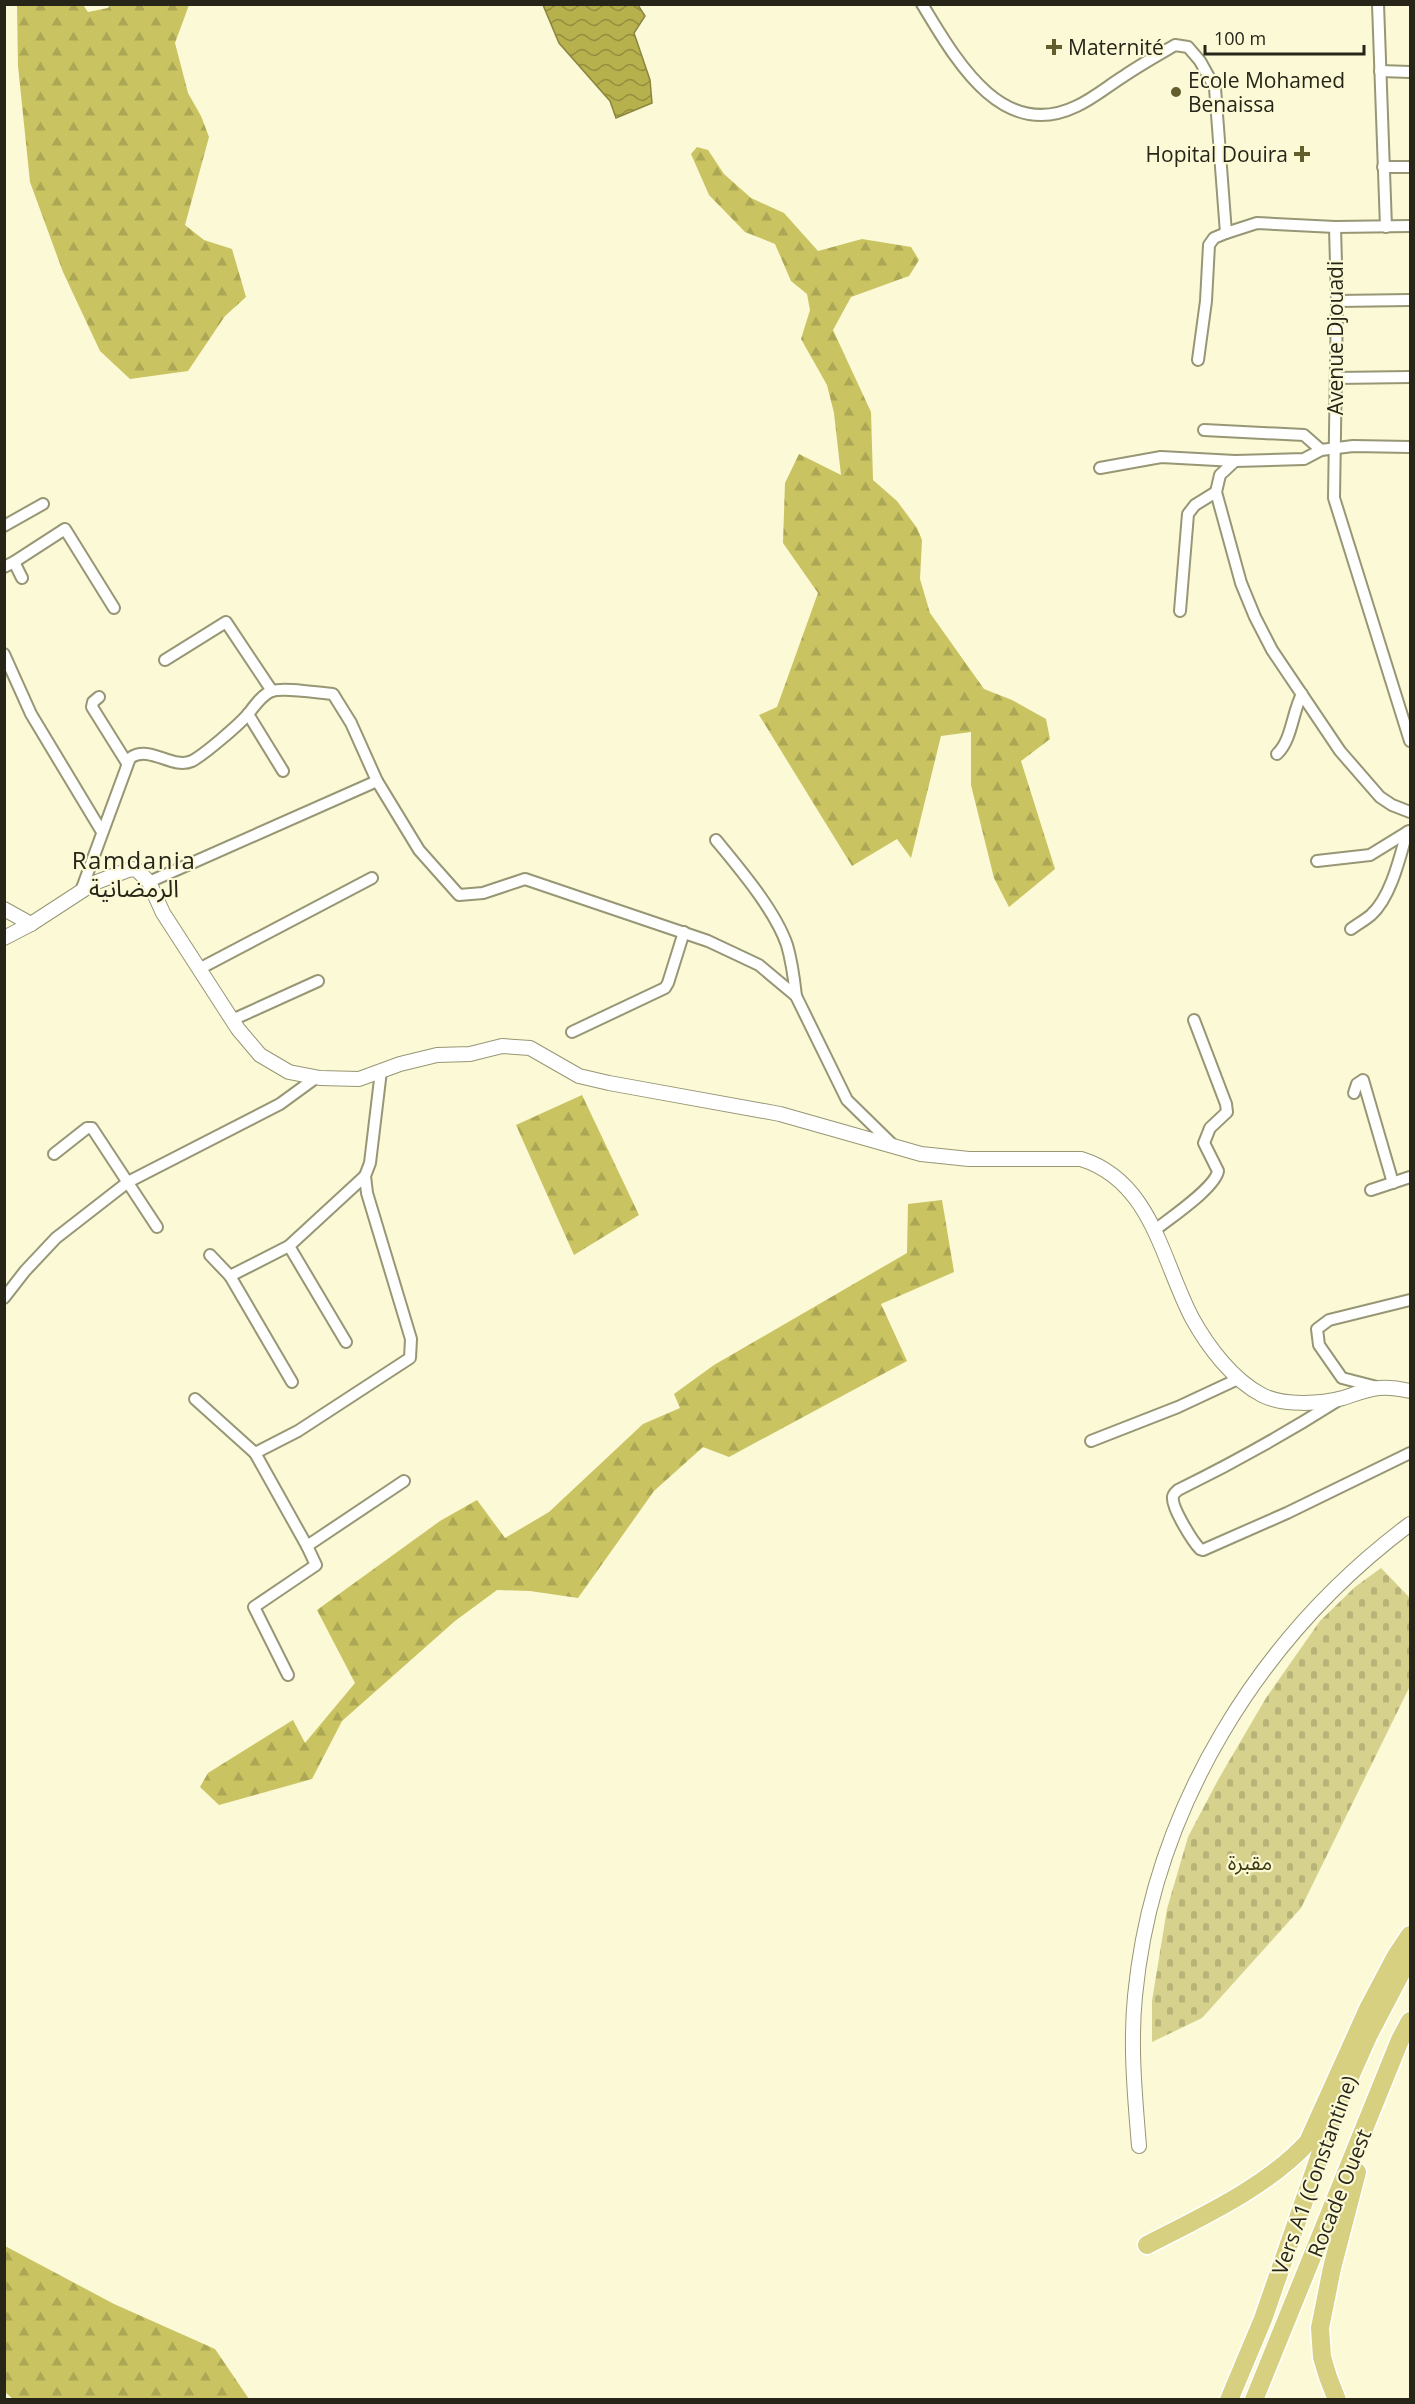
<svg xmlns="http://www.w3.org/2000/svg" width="1415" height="2404" font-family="'Open Sans','Noto Sans Arabic',sans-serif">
<defs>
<pattern id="forest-firs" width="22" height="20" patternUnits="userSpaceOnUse" patternTransform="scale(1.5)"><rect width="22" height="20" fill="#c9c361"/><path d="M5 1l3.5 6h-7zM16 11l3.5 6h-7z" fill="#aca754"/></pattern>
<pattern id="cemetery-stones" width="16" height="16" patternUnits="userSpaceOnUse" patternTransform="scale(1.5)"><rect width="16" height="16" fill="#d6d28d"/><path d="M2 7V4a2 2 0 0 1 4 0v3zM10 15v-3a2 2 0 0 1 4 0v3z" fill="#b8b479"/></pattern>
<pattern id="water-waves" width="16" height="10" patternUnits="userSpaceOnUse" patternTransform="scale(1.5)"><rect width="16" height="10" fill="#b6b04d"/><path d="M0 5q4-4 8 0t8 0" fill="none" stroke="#948f3f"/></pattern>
</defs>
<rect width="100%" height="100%" fill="#fbf9d6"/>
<g fill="url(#forest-firs)">
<path d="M 17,5 L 83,5 L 88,12 L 108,8 L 110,5 L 189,5 L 175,43 L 188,93 L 201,116 L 209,137 L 185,225 L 204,240 L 232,249 L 246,297 L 225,316 L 188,371 L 130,379 L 100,351 L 63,272 L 30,182 L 18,66 Z"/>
<path d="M 697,147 L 708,150 L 724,174 L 751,198 L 784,213 L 818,251 L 862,239 L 911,247 L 919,260 L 909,276 L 851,297 L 833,330 L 871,412 L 873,480 L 897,501 L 917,528 L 922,540 L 920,579 L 930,613 L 984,689 L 1012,700 L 1046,719 L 1050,739 L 1021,761 L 1055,869 L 1009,907 L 994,878 L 971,785 L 971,732 L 941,736 L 911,858 L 897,839 L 852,866 L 759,715 L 777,707 L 818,593 L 783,543 L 785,483 L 799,454 L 841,475 L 834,413 L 827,385 L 801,339 L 810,310 L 807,294 L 791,281 L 775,244 L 745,232 L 709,195 L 691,154 Z"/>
<path d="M 582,1095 L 639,1215 L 574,1255 L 516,1125 Z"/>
<path d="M 942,1200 L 954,1272 L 881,1304 L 907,1361 L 729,1457 L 703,1447 L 654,1491 L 578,1598 L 530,1591 L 497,1590 L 455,1621 L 342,1721 L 312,1779 L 219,1805 L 200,1787 L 208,1773 L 293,1720 L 305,1743 L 355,1683 L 317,1610 L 440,1521 L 477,1500 L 505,1538 L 549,1512 L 643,1424 L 680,1408 L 674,1394 L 714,1365 L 907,1253 L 908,1204 Z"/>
<path d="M 5,2246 L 114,2304 L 215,2349 L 249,2399 L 13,2399 L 5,2392 Z"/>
</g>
<path fill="url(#cemetery-stones)" d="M 1381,1568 L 1410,1598 L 1410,1686 L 1301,1908 L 1202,2018 L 1152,2042 L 1152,2001 L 1167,1909 L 1188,1837 L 1218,1780 L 1266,1698 L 1320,1621 L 1355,1587 Z"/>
<path fill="url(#water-waves)" stroke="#8b863d" stroke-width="1.5" d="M 543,5 L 638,5 L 645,16 L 634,33 L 650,80 L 652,103 L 616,118 L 610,101 L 559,43 Z"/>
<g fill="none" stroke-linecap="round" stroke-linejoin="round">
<g stroke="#979675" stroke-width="14">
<g id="minor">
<path d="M 922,4 C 955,58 1001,143 1077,106 C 1094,98 1108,86 1124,76 C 1140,65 1158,55 1175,45 L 1188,47 L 1200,61 L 1215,88 L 1226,233"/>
<path d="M 1378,4 L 1386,227"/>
<path d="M 1380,71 L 1410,72"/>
<path d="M 1383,167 L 1410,167"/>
<path d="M 1335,227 L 1337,301 L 1334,498 L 1410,741"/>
<path d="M 1337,301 L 1410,300"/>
<path d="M 1198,360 L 1206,301 L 1209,245 L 1214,238 L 1226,233 L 1257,223 L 1335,227 L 1410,226"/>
<path d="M 1336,378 L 1410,377"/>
<path d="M 1204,430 L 1304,435 L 1321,450"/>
<path d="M 1410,447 L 1353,446 L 1321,450 L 1304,459 L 1235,461 L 1220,475 L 1216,492 L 1241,583 L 1255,617 L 1272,650 L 1340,751 L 1380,797 L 1392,805 L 1410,812"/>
<path d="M 1100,468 L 1161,457 L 1235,461"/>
<path d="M 4,526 L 43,504"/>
<path d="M 14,562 L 65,529 L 114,608"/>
<path d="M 4,567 L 14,562 L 22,578"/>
<path d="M 1180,611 L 1188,514 L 1195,505 L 1216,492"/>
<path d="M 4,654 L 31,714 L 102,832"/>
<path d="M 165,660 L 226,622 L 272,691"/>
<path d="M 99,697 L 93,702 L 92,707 L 127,763"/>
<path d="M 248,714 L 283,771"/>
<path d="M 1277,754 C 1292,740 1292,713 1302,694"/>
<path d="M 716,840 C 739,868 775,910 787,945 C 792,962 794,978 796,996"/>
<path d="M 1317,861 L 1370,855 L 1409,831"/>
<path d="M 149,882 L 377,781"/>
<path d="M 81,891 L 130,758 C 150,744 172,770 192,761 C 205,754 240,724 249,713 C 255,705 263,694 272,691 C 284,687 319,693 333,694 L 351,723 L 377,781 L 419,850 L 459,895 L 483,893 L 525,879 L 708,941 L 759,965 L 796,996 L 847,1100 L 893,1145"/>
<path d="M 1351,929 C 1358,924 1365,920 1371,915 C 1391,897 1400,857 1407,832"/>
<path d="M 199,969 L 372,878"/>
<path d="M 232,1020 L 318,981"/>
<path d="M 572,1032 L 665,988 L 668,983 L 684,932"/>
<path d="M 1354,1093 L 1357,1084 L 1363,1080 L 1393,1183"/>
<path d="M 54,1154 L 87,1128 L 92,1128 L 157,1227"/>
<path d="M 1371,1190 L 1410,1177"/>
<path d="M 1155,1230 C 1170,1218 1215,1188 1218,1171 L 1204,1143 L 1210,1128 L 1227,1112 L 1226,1104 L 1194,1020"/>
<path d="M 289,1246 L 346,1342"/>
<path d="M 210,1255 L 230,1276"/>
<path d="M 4,1298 L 25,1271 L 56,1238 L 128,1182 L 280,1104 L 317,1077"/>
<path d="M 292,1382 L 230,1276 L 289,1246 L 365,1176"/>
<path d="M 1377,1387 L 1342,1378 L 1319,1345 L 1317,1329 L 1329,1320 L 1410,1300"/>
<path d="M 195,1399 L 255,1453"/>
<path d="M 1337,1401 C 1285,1434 1233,1463 1178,1490 C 1176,1492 1173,1494 1173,1497 C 1171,1507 1193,1542 1200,1549 L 1203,1550 L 1287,1513 L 1410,1453"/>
<path d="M 1091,1441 L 1178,1407 L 1238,1379"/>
<path d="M 307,1546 L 404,1481"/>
<path d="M 288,1675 L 254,1607 L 316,1565 L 307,1546 L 255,1453 L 298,1431 L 410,1358 L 411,1339 L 367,1193 L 365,1176 L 370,1163 L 381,1071"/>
</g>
</g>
<g stroke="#979675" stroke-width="16">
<g id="tertiary">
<path d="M 4,909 L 31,924"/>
<path d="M 4,938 L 31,924 L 94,883 L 131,869 L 137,870 L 149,882 L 163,913 L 238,1029 L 260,1055 L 289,1072 L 320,1078 L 359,1079 L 400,1064 L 437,1055 L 470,1054 L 502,1046 L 530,1048 L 579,1076 L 609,1083 L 780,1114 L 921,1154 L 969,1159 L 1081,1159 C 1152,1181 1162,1261 1192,1318 C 1208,1347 1233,1380 1262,1395 C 1283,1406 1321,1404 1343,1398 C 1355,1394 1367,1389 1379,1388 C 1388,1387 1401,1389 1410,1391"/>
<path d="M 1139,2146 C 1135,2097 1130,2046 1135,1996 C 1153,1808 1260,1636 1410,1524"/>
</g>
</g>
<g stroke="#fff" stroke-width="21">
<g id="trunk">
<path d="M 1147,2245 C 1201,2217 1267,2187 1308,2142 L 1368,2009 L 1396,1956 L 1410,1935"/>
<path d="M 1229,2400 L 1263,2319 L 1337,2106 L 1368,2036 L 1410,1956"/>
<path d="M 1254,2400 L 1400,2040 L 1410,2021"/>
<path d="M 1337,2400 L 1328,2377 L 1322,2357 L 1320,2328 L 1332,2268 L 1357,2172"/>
</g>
</g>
<use href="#minor" stroke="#fff" stroke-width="10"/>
<use href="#tertiary" stroke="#fff" stroke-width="14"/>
<use href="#trunk" stroke="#d6d080" stroke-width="18"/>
</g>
<g fill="#625f2c" stroke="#fbf9d6" stroke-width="2">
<path d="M1051 38h6v6h6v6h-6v6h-6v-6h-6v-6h6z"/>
<circle cx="1176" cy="92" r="6"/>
<path d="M1299 145h6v6h6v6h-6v6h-6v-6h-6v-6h6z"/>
</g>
<g text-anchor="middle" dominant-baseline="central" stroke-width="4.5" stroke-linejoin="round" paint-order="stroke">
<g font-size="21" fill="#262518" stroke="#fbf9d6" text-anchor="start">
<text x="1068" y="47">Maternité</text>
<text x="1188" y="80">Ecole Mohamed<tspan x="1188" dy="24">Benaissa</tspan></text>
<text x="1288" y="154" text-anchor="end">Hopital Douira</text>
</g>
<g font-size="21" fill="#262518" stroke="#fbf9d6">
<text transform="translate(1335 338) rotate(-90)">Avenue Djouadi</text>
<text transform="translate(1314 2175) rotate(-70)">Vers A1 (Constantine)</text>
<text transform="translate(1339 2193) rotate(-68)">Rocade Ouest</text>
</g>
<g font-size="21" fill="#3f3c12" stroke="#fbf9d6">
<text x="1250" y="1862">مقبرة</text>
</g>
<g font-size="24" letter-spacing="1.5" fill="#262518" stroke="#fbf9d6">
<text x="134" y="859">Ramdania<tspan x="134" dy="28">الرمضانية</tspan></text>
</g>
</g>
<rect width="1415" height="2404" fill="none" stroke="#262518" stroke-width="12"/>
<path d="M1205 45v9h159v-9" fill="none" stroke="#262518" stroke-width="3"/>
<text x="1214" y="45" font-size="18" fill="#262518" stroke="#fbf9d6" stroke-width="4.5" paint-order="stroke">100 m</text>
</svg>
